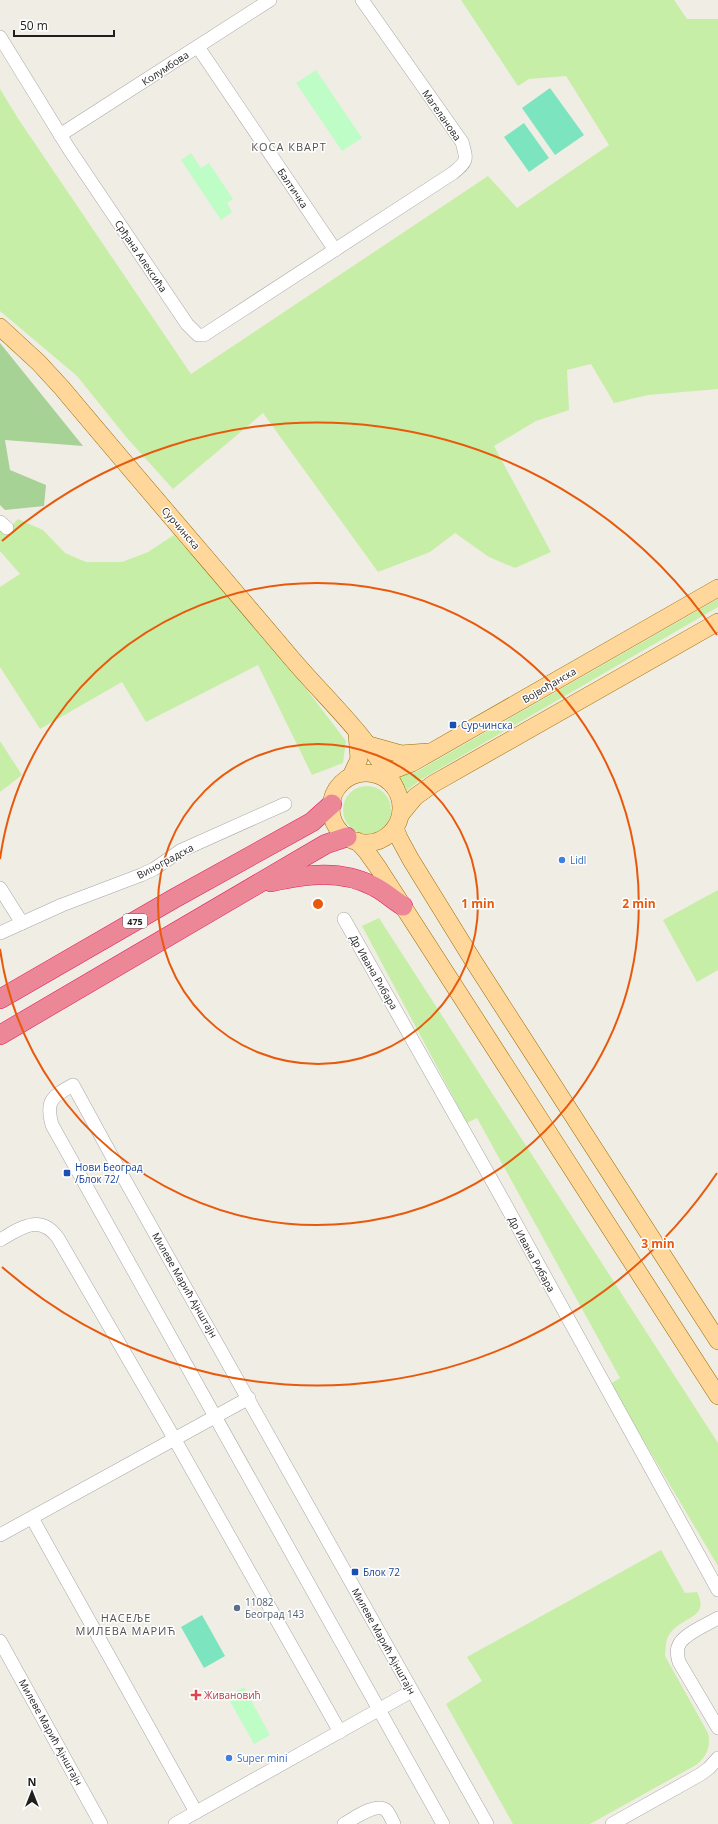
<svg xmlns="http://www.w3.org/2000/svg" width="718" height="1824" font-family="'Open Sans',sans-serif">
<rect width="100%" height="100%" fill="#f0ede4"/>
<g fill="#c7eea7">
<path d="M 461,0 L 674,0 L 687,19 L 718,19 L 718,389 L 648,395 L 614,403 L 591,364 L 567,370 L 569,410 L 536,421 L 494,446 L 551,552 L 515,568 L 489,557 L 455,533 L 430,552 L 378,572 L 263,413 L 173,489 L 127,438 L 77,376 L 0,311 L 0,89 L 19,120 L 191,374 L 488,176 L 517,208 L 609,145 L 566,76 L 529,79 L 518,86 Z"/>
<path d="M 18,519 L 43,530 L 65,553 L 86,562 L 122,562 L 148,552 L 174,535 L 278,652 L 346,741 L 343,763 L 312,775 L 258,665 L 146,722 L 122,682 L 40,729 L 0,667 L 0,587 L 20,574 L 0,551 L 0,528 L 6,532 Z"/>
<path d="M 718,599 L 718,607 L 422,779 L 406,791 L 398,777 L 416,772 Z"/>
<path d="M 0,741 L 22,775 L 0,792 Z"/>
<circle cx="367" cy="810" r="24"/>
<path d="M 718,890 L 718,970 L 697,982 L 663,920 Z"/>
<path d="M 379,918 L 718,1443 L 718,1566 L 610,1384 L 620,1378 L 477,1118 L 467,1123 L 362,926 Z"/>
<path d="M 661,1550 L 685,1593 L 697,1592 C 711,1619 681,1616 669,1635 C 665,1641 666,1649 665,1656 L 708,1733 C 711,1746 707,1757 696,1765 L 590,1824 L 513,1824 L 446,1704 L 482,1681 L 467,1657 Z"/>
</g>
<path fill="#a6d296" d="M 0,343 L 83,446 L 5,440 L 10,470 L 46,485 L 44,506 L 5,510 L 0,505 Z"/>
<g fill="#bffdc6">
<path d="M 316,70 L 362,138 L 342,151 L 296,83 Z"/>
<path d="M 191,153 L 201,168 L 209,163 L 233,199 L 227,203 L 232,212 L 221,220 L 181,160 Z"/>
<path d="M 244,1687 L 270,1735 L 254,1744 L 227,1696 Z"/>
</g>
<g fill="#7de4c0">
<path d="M 550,88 L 584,135 L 555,155 L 522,108 Z"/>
<path d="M 524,123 L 549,158 L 529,172 L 504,137 Z"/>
<path d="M 202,1615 L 225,1656 L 204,1668 L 181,1627 Z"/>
</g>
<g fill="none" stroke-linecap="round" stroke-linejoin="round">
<g stroke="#a6a6a6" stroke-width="14">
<g id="minor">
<path d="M 0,37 L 69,149 L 187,324 L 198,335 L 204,335 L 453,173 C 468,161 467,160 462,142 L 362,0"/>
<path d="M 198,47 L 335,250"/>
<path d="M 60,135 L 270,0"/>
<path d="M 0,522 L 7,528"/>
<path d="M 0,888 L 22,923"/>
<path d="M 344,919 L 499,1193 L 718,1590"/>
<path d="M 0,933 L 62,905 L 141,875 L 154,869 L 180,851 L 285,804"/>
<path d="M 0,1240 C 21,1228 40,1213 58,1238 L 166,1424 L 340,1732"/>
<path d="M 32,1518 L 196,1812"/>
<path d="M 0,1535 L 249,1398"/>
<path d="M 718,1618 C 708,1624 686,1633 680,1643 C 676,1649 677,1655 679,1662 L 718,1728"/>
<path d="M 0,1641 L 101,1824"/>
<path d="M 175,1824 L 412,1691"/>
<path d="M 344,1824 C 353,1819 376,1802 386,1810 C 389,1813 392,1820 394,1824"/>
<path d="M 443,1824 L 52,1125 C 45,1100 53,1096 73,1085 L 121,1173 L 487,1824"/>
<path d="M 612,1824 L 701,1774 L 709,1768 L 718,1758"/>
</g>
</g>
<g stroke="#9a6c00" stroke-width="18">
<g id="major">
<path d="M 0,327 L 39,363 L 62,388 C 138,479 216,569 293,660 C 328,701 372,740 396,789"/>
<path d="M 369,745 L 401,754 L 428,752"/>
<circle cx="366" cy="808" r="35"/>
<path d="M 377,774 L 388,772 L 412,763 L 718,588"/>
<path d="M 351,776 L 359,759 L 357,733"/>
<path d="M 401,814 L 415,797 L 433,784 L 718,622"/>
<path d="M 395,828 L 399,838 L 411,860 L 474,962 L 718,1341"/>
<path d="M 357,841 L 367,852 L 379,869 L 718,1396"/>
</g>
</g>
<g stroke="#e61959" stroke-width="20">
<g id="highway">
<path d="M 271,882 C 307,874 341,869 375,887 C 385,892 393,900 403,906"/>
<path d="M 0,999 L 175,898 L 312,822 L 332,804"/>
<path d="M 0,1035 L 302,858 L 326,844 L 347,837"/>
</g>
</g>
<use href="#minor" stroke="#fff" stroke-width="13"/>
<use href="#major" stroke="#ffd79b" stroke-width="17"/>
<use href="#highway" stroke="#ec8797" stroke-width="19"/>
</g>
<g fill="none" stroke="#e8590c" stroke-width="2">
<circle cx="318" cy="904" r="160"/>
<path d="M0 859A321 321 0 1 1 0 949"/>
<path d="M717 1173A481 481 0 0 1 2 1267M2 541A481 481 0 0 1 717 635"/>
</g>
<g fill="#1a4fb4" stroke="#fff" stroke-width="1.5">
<rect x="449" y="721" width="8" height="8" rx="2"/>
<rect x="63" y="1169" width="8" height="8" rx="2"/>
<rect x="351" y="1568" width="8" height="8" rx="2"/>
</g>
<g fill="#3f7fe0" stroke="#fff" stroke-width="1.5">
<circle cx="562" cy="860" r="4"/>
<circle cx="229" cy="1758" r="4"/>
</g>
<circle fill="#5c6f8a" stroke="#fff" stroke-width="1.5" cx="237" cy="1608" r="4"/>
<path fill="#e0444e" stroke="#fff" stroke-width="1.5" d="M194 1689h4v4h4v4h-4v4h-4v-4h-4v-4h4z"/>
<g text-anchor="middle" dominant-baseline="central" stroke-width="3" stroke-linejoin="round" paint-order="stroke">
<rect fill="#fff" stroke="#626262" stroke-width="1" x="123" y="914" width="24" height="14" rx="3"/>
<g font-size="9" font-weight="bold" fill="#1f1f1f">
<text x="135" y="921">475</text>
</g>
<g font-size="10" fill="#1f1f1f" stroke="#fff">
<text transform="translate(165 68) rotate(-33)">Колумбова</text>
<text transform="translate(442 115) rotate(55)">Магеланова</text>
<text transform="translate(293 188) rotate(56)">Балтичка</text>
<text transform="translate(141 256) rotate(56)">Срђана Алексића</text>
<text transform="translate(181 528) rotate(49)">Сурчинска</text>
<text transform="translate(549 685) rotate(-30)">Војвођанска</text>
<text transform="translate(165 861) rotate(-28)">Виноградска</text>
<text transform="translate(374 972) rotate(60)">Др Ивана Рибара</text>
<text transform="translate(532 1254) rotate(61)">Др Ивана Рибара</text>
<text transform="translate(185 1285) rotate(60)">Милеве Марић Ајнштајн</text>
<text transform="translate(384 1641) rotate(61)">Милеве Марић Ајнштајн</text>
<text transform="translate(51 1732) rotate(61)">Милеве Марић Ајнштајн</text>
</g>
<g font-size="10" fill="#164399" stroke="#fff" text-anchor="start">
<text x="461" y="725">Сурчинска</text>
<text x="75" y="1167">Нови Београд<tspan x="75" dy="12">/Блок 72/</tspan></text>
<text x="363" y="1572">Блок 72</text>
</g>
<g font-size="10" fill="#366cbe" stroke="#fff" text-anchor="start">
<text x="570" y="860">Lidl</text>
<text x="237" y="1758">Super mini</text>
</g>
<g font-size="10" fill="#4e5e75" stroke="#fff" text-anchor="start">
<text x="245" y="1602">11082<tspan x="245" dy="12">Београд 143</tspan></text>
</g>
<g font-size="10" fill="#be3a42" stroke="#fff" text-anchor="start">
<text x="204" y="1695">Живановић</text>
</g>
<g font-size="11" letter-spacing="1" fill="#525252" stroke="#fff">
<text x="289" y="146">КОСА КВАРТ</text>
<text x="126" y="1617">НАСЕЉЕ<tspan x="126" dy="13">МИЛЕВА МАРИЋ</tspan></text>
</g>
</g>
<circle cx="318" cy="904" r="6" fill="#e8590c" stroke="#fff" stroke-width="2"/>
<g font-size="12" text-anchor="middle" font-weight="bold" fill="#e8590c" stroke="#fff" stroke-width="3" stroke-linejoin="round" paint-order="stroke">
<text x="478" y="908">1 min</text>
<text x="639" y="908">2 min</text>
<text x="658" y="1248">3 min</text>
</g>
<g transform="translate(32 1792)" stroke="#ffffff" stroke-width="3" paint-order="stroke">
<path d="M0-3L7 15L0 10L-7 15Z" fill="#1f1f1f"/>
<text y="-6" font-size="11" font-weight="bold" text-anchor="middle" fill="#1f1f1f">N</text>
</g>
<path d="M14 30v6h100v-6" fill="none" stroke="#1f1f1f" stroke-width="2"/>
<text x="20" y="30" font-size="12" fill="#1f1f1f" stroke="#ffffff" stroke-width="3" paint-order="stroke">50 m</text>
</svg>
